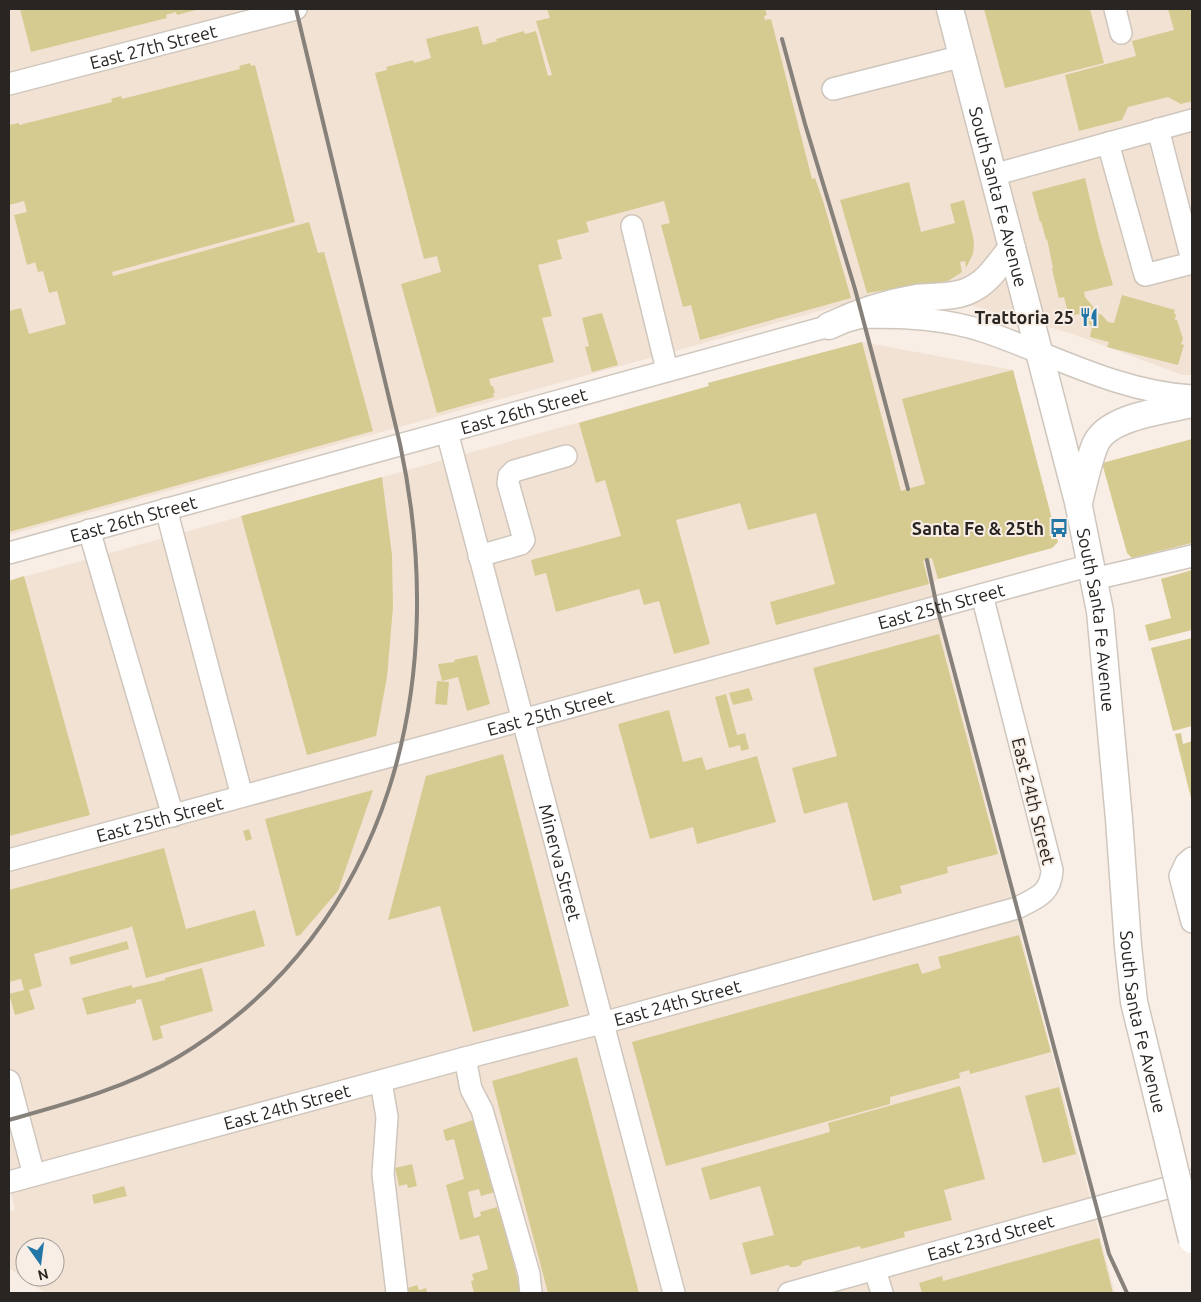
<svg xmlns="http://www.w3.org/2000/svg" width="1201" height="1302" font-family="Ubuntu,sans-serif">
<rect width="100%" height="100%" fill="#f8eee6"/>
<g fill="#f2e2d4" fill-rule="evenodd">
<path d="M 9,9 L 1192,9 L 1192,375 L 1182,375 L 1073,334 L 949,299 L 845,304 L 9,535 Z"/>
<path d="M 862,342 L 1013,370 L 1058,542 L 1052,548 L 938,579 L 929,584 L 1115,1293 L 45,1293 L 9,1268 L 9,1212 L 15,1210 L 9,1185 L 9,581 L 709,386 L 708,383 ZM 25,1247 L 55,1247 L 55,1277 L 25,1277 Z"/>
</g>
<g fill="#d5cb90">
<path d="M 20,9 L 200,9 L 177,15 L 176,12 L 166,15 L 167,18 L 31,52 Z"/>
<path d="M 547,9 L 765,9 L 767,15 L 764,16 L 765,20 L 771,19 L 812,179 L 815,178 L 824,204 L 851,298 L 700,340 L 691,305 L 683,307 L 661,225 L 670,223 L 664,201 L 586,222 L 589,232 L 557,240 L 562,259 L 538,265 L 552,316 L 542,318 L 554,362 L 489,379 L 491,386 L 493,386 L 495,393 L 493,393 L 494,397 L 437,413 L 401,284 L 441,272 L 437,256 L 424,259 L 375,73 L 387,70 L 386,67 L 413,60 L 414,63 L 431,58 L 426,39 L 478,26 L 483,45 L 497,41 L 496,39 L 524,31 L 525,34 L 536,31 L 548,76 L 552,75 L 536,21 L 550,18 Z"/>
<path d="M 984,9 L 1090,9 L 1104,63 L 1005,88 Z"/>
<path d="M 1168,9 L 1192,9 L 1192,101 L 1181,104 L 1168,97 L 1128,107 L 1122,120 L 1079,131 L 1065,75 L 1136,56 L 1132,41 L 1174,30 Z"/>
<path d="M 250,63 L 251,66 L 255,65 L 295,222 L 112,272 L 113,276 L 309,222 L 318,253 L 324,252 L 373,431 L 9,532 L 9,311 L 21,308 L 29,334 L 66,324 L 57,291 L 49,293 L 43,271 L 38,272 L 35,262 L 27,265 L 14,215 L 27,212 L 24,201 L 9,205 L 9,125 L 19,123 L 19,125 L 112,102 L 111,99 L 121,96 L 122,99 L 240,69 L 239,66 Z"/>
<path d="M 1085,178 L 1099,237 L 1113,285 L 1084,292 L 1085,297 L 1100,315 L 1101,314 L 1108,322 L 1114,323 L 1122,295 L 1175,310 L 1174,314 L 1176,314 L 1175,320 L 1177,320 L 1183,339 L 1181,344 L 1184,345 L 1178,365 L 1107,347 L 1109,342 L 1090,337 L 1092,327 L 1079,314 L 1069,316 L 1064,297 L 1059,298 L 1052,269 L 1053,268 L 1047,239 L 1046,240 L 1041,221 L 1040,222 L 1032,192 Z"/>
<path d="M 909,182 L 921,232 L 955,223 L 950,204 L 964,200 L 973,236 L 974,244 L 973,254 L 966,268 L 965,261 L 960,262 L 962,272 L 948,281 L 867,293 L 840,200 Z"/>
<path d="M 602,313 L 618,365 L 592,372 L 585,347 L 589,346 L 582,318 Z"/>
<path d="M 862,342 L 901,491 L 925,484 L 902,399 L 1013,370 L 1058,542 L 1052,548 L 938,579 L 932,558 L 923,561 L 929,584 L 776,625 L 770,602 L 835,584 L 816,513 L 748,530 L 740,503 L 676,520 L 710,644 L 674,654 L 659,601 L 644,605 L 639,589 L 556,612 L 546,573 L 535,576 L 531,560 L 621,536 L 605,480 L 596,483 L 579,423 L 709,386 L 708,383 Z"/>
<path d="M 1192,439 L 1192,543 L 1132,558 L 1127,553 L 1102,463 Z"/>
<path d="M 382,477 L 392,555 L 393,607 L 387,677 L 376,736 L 307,755 L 241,516 Z"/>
<path d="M 1192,570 L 1192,630 L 1149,641 L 1145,625 L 1171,618 L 1161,579 Z"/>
<path d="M 24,576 L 90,815 L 9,836 L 9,581 Z"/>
<path d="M 939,634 L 998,854 L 947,867 L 948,873 L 900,886 L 902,893 L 873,901 L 847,802 L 804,814 L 792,768 L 837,756 L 813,668 Z"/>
<path d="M 1192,638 L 1192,726 L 1173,731 L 1151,648 Z"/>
<path d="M 477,655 L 490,704 L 467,711 L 458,677 L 442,681 L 438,664 L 455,662 L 454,660 Z"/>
<path d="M 437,681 L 449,682 L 447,705 L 435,704 Z"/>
<path d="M 749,688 L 753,700 L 733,705 L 729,693 Z"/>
<path d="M 726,694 L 737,735 L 745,733 L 749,749 L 741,751 L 740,745 L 729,748 L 715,697 Z"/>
<path d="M 669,710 L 683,762 L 702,757 L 706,770 L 757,756 L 776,822 L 697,844 L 693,827 L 650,839 L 618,724 Z"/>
<path d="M 1181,733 L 1183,744 L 1192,741 L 1192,802 L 1175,734 Z"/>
<path d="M 503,754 L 569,1006 L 473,1032 L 440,906 L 388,920 L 426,776 Z"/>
<path d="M 373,790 L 338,891 L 300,935 L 296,936 L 265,819 Z"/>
<path d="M 249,829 L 252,839 L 246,841 L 243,831 Z"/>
<path d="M 164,848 L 186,929 L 255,910 L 265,946 L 146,978 L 132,926 L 131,927 L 34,954 L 42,986 L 29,990 L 35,1009 L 15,1015 L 9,994 L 24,990 L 21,979 L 9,982 L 9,890 Z"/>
<path d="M 1019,935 L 1051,1052 L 970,1074 L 969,1070 L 959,1073 L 960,1078 L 890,1097 L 890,1104 L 666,1166 L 632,1042 L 918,963 L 922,974 L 941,968 L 938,957 Z"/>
<path d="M 127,941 L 129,949 L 71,965 L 69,957 Z"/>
<path d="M 202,968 L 213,1011 L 160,1026 L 163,1038 L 153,1041 L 141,999 L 136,1000 L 136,1003 L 87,1015 L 82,998 L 132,985 L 132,988 L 149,984 L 165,980 L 165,978 Z"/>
<path d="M 577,1057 L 639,1293 L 548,1293 L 492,1081 Z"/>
<path d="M 960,1086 L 985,1179 L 944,1190 L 952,1220 L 904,1232 L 905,1237 L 861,1249 L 860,1246 L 803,1261 L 801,1265 L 796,1267 L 790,1267 L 788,1265 L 751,1275 L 742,1243 L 774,1235 L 760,1186 L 710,1200 L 701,1168 L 830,1132 L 828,1123 Z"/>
<path d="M 1059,1087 L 1076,1154 L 1043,1163 L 1025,1096 Z"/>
<path d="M 476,1119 L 495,1192 L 481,1196 L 479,1189 L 468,1192 L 474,1218 L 481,1216 L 480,1212 L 497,1207 L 498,1212 L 500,1211 L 521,1292 L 517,1293 L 474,1293 L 471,1281 L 474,1280 L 472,1274 L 488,1269 L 479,1235 L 460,1240 L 446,1185 L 464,1179 L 454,1139 L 446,1141 L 443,1130 Z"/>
<path d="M 412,1164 L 417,1186 L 408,1188 L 407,1184 L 399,1186 L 395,1168 Z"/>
<path d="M 124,1186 L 127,1196 L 94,1204 L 92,1195 Z"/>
<path d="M 1099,1238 L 1113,1293 L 922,1293 L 919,1283 L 942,1276 L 943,1281 Z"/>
<path d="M 417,1285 L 419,1290 L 426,1288 L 427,1293 L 406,1293 L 405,1289 Z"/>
</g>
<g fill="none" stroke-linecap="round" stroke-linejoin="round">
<g stroke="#cfc6bd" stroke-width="24">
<g id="minor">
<path d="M 1115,9 L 1121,33"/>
<path id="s1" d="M 9,84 L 296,9"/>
<path d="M 833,89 L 963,56"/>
<path d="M 1158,129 L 1192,260"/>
<path d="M 1108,143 L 1145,275 L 1192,263"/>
<path d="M 993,175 L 1192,120"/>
<path d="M 632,226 L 667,370"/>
<path id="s2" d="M 447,432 L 674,1293"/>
<path d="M 166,509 L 242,796"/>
<path d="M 89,530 L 173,816"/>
<path id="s3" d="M 9,553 L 862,317 C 904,317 946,318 986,332 C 1053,355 1119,392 1192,396"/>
<path d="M 479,556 L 521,544 L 524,540 L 508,483 L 509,476 L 514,471 L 566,456"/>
<path d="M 1094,579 L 1192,556"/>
<path d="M 1192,858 L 1186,863 L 1180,876 L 1192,922"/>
<path id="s4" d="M 9,860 L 1091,565"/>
<path d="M 465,1058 L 471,1089 L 482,1110 L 529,1274 L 531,1293"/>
<path d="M 9,1081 L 34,1175"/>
<path d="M 381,1082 L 387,1117 L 383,1174 L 397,1293"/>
<path id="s5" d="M 9,1182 L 465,1058 L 621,1018 L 1017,908 C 1036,898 1051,894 1052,870 L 982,595"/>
<path d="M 875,1270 L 882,1293"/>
<path id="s6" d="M 789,1293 L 1192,1181"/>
</g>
</g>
<g stroke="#cfc6bd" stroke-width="29">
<g id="major">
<path id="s7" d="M 950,9 L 1078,502 L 1100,611 L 1119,819 L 1128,946 L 1134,1002 L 1166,1133"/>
<path d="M 829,326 C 856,313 886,303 916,298 C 934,296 956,298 972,289 C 989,281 1000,262 1012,248"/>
<path d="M 1079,502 C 1084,483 1088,463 1095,445 C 1107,416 1164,411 1192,404"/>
</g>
</g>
<use href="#minor" stroke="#fff" stroke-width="21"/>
<use href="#major" stroke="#fff" stroke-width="26"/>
<g stroke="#87817b" stroke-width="4">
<path d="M 782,39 L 805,124 L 855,289 L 908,489"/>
<path d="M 927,560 L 937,607 L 1109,1254 L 1127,1293"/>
<path d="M 9,1120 C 66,1104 126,1088 178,1057 C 394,927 450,678 400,444 L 296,9"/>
</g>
<g stroke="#cfc6bd" stroke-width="29" stroke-linecap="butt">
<path id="major-bridge" d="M 1166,1133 L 1192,1240"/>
</g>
<use href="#major-bridge" stroke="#fff" stroke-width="26"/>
</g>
<defs>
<g id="restaurant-bare" transform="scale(1.5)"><path d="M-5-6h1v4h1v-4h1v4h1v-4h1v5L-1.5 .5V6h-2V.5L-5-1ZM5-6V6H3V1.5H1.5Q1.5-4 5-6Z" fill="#2277a7" stroke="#f8eee6" stroke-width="2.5" paint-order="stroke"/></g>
<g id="bus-bare" transform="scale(1.5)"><path d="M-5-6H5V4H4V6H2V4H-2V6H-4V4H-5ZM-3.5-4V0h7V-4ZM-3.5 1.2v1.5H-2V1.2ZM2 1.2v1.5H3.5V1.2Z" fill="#2277a7" stroke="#f8eee6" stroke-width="2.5" paint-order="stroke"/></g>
</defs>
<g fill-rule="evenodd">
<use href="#restaurant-bare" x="1089" y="317"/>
<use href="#bus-bare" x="1059" y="528"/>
</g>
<g text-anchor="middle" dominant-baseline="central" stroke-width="4" stroke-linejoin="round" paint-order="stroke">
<g font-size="18" fill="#292522" stroke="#f8eee6">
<text stroke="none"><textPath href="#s1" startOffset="149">East 27th Street</textPath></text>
<text stroke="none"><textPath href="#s7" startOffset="194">South Santa Fe Avenue</textPath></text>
<text stroke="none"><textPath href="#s3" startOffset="534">East 26th Street</textPath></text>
<text stroke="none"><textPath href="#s3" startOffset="129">East 26th Street</textPath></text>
<text stroke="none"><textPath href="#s4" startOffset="966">East 25th Street</textPath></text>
<text stroke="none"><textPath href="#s7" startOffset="629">South Santa Fe Avenue</textPath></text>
<text stroke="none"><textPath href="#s4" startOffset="561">East 25th Street</textPath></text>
<text transform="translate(1034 801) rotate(76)">East 24th Street</text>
<text stroke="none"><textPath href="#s4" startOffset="156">East 25th Street</textPath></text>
<text stroke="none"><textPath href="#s2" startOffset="445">Minerva Street</textPath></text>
<text stroke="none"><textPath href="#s5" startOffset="692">East 24th Street</textPath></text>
<text stroke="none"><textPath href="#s7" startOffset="1034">South Santa Fe Avenue</textPath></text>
<text stroke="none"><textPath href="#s5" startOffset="288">East 24th Street</textPath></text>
<text stroke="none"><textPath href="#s6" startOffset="209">East 23rd Street</textPath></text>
</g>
<g font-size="18" font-weight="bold" fill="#292522" stroke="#f8eee6" text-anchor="end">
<text x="1074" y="317">Trattoria 25</text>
<text x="1044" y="528">Santa Fe &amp; 25th</text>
</g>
</g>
<rect width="1201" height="1302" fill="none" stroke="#292522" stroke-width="20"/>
<g transform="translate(40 1262) rotate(166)"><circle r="24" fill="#f8eee6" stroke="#a59e98"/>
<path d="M0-4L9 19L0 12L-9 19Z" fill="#2277a7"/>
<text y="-8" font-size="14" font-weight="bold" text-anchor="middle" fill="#292522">N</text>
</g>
</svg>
